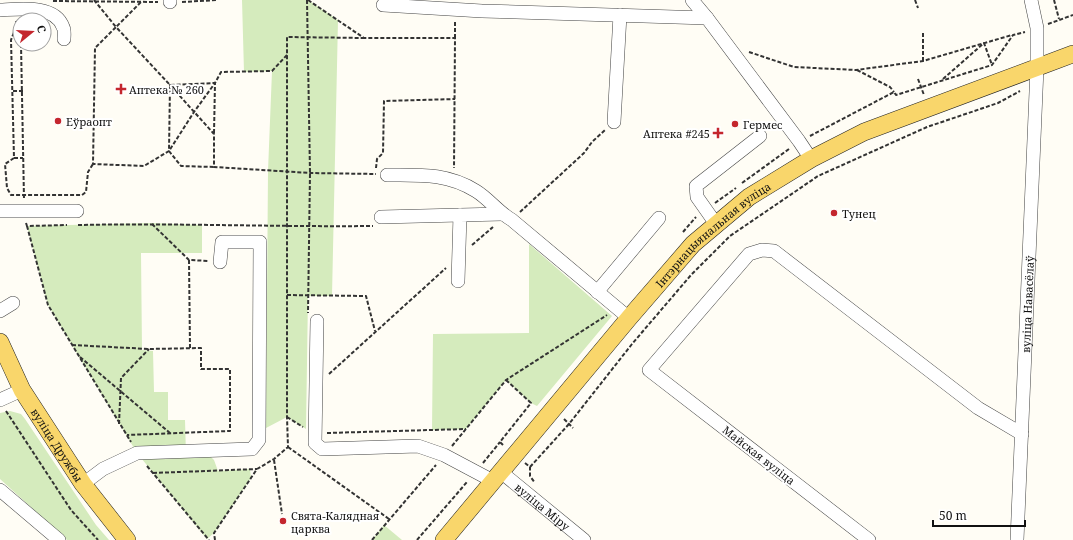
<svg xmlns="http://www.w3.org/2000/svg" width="1073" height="540" font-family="'Noto Serif',serif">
<rect width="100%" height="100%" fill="#fffdf5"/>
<g fill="#d5ebbd">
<path d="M 242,0 L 308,0 L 338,20 L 332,296 L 308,296 L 306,429 L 287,417 L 266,428 L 268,171 L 272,71 L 244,72 Z"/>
<path d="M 151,223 L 202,225 L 202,253 L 141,253 L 142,350 L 153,351 L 154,392 L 168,392 L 168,420 L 185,420 L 186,455 L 208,454 L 214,460 L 218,471 L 250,469 L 251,478 L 214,533 L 207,539 L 137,453 L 48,305 L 27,226 Z"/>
<path d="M 529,244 L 612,316 L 537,406 L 531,403 L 506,380 L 466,429 L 432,430 L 433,334 L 529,333 Z"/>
<path d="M 10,411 L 21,414 L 25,419 L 96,525 L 109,540 L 67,540 L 0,479 L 0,413 Z"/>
<path d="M 384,525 L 402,540 L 372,540 Z"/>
</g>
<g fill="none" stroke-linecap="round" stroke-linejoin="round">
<g stroke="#444" stroke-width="14">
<g id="minor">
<path d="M 692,0 L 707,18"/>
<path d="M 170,2 L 170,0"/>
<path d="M 383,5 L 482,11 L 707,18 L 799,141 L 811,159"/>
<path d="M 0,10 C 19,9 55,4 63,27 C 65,30 64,36 64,39"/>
<path d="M 614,122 L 620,15"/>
<path d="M 387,175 C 420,175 447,173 476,191 C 489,199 498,212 512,220 L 629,318"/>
<path d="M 1,211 L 77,211"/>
<path d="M 381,217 L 460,215"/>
<path d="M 716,224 L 697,197 L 696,186 L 760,136"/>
<path d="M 458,281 L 460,215 L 502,214"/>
<path d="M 597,292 L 659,218"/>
<path d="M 0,311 L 13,303"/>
<path d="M 317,321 L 315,443 L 322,449 L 418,446 L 444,455 L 493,481"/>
<path d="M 0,400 L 22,390"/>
<path id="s1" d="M 501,472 L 584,540"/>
<path d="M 83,484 L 103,469 L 137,453 L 252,449 L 259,440 L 260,242 L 222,242 L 220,262"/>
<path d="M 0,490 L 59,540"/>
<path d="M 869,540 L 649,370 L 749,254 L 762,250 L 774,251 L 978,408 L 1022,434"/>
<path id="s2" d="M 1017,540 L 1037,68 L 1037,28 L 1031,0"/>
</g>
</g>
<g stroke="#222" stroke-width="18">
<g id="major">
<path id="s3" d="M 0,342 L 22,390 L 83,484 L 127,540"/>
<path id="s4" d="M 444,540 L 629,318 L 693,244 L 749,197 L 811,159 L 864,132 L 1073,54"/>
</g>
</g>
<g stroke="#333" stroke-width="2" stroke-dasharray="4 2" stroke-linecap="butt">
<path d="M 94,0 L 116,27 L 141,2"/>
<path d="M 307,0 L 310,173 L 308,313"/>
<path d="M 308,0 L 364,38 L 455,38 L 454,168"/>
<path d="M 915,0 L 918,8"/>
<path d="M 1054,0 L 1059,19"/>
<path d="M 53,1 L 158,2"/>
<path d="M 182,2 L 218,0"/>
<path d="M 16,21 L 20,39"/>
<path d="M 1048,24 L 1073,15"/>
<path d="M 16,27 L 11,40 L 14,158 L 5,164 L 7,188 L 11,195 L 82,195 L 86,192 L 88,172 L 93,164"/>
<path d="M 455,38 L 455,22"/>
<path d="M 21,44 L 24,199"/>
<path d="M 749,52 L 794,67 L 856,70 L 923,61 L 1012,35"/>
<path d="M 287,55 L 272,71 L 221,72 L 215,83 L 170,85 L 116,27 L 95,48 L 93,164 L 144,166 L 169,151 L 170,85 L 214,134 L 214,167 L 310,173 L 376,174"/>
<path d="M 923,61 L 923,33"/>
<path d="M 857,70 L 890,87 L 894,92"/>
<path d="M 918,79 L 924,95"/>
<path d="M 943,79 L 984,43 L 992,65"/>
<path d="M 13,91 L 23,91"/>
<path d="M 214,133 L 215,83 L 194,112 L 169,151 L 181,166 L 214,167"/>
<path d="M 810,136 L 894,92 L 896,95 L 992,65 L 1013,35 L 1025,32"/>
<path d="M 14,158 L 23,158"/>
<path d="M 376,168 L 377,159 L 383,153 L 384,101 L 455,99"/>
<path d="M 742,183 L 789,149"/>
<path d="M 715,203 L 736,188"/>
<path d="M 520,212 L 584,153 L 592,142 L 605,130"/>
<path d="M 26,223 L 27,226 L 67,225"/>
<path d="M 152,224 L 189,260 L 209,261"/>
<path d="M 78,225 C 176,223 275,227 373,226"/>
<path d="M 27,226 L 48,305 L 131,442"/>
<path d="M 683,232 L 696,217"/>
<path d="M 472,245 L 493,227"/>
<path d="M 189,260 L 190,348"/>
<path d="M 287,295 L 366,296 L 375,331"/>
<path d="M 72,345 L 149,349 L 201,348 L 201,369 L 230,369 L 230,431 L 127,435"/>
<path d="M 80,357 L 170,433"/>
<path d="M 329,374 L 446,268"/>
<path d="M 6,411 L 71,510 L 98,540"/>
<path d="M 287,417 L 303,427"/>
<path d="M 564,419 L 573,428"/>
<path d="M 119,424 L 121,378 L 149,349"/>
<path d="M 327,433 L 466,429"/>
<path d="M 503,445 L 500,442 L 531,403 L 506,380"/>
<path d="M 452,446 L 506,380 L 607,315"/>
<path d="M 288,447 L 389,519"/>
<path d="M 274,460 L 282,514"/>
<path d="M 483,463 L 500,442"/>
<path d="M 525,463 L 530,467 L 530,476 L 535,483"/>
<path d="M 147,466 L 209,540"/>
<path d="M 530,467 L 569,424 L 632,344 L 691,275 L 730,236 L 818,176 L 927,127 L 998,103 L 1020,91"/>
<path d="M 153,473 L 257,469"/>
<path d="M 215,540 L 214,533 L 257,469 L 274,459 L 288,447 L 287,417 L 287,37 L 364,38"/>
<path d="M 372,540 L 436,465"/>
<path d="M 417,540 L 467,482"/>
</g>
<use href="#minor" stroke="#fff" stroke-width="13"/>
<use href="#major" stroke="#f9d66b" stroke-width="17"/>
</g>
<g fill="#c4262e" stroke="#fff" stroke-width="1.5">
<path d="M119 83h4v4h4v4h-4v4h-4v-4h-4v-4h4z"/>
<circle cx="58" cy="121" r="4"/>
<circle cx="735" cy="124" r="4"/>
<path d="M716 127h4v4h4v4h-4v4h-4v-4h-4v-4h4z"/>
<circle cx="834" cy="213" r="4"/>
<circle cx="283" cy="521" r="4"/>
</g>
<g text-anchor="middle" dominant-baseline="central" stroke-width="4" stroke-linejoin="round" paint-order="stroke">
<g font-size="11" fill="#111" stroke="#fff" text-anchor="start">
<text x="129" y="89">Аптека № 260</text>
<text x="66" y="121">Еўраопт</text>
<text x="743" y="124">Гермес</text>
<text x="710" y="133" text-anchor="end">Аптека #245</text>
<text x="842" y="213">Тунец</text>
<text x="291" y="515">Свята-Калядная<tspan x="291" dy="13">царква</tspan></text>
</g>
<g font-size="11" fill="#111" stroke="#fff">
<text stroke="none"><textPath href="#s4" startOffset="408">Інтэрнацыянальная вуліца</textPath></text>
<text stroke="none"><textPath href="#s2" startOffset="236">вуліца Навасёлаў</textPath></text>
<text stroke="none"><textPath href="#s3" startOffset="118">вуліца Дружбы</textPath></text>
<text transform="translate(759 455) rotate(38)">Майская вуліца</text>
<text stroke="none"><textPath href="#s1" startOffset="54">вуліца Міру</textPath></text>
</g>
</g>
<g transform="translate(32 32) rotate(72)"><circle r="19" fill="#ffffff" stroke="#a0a0a0"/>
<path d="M0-3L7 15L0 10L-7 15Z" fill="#c4262e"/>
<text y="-6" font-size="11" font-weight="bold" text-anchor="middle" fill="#111111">С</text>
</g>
<path d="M933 520v6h92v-6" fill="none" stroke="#111111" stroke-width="2"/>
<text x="939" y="520" font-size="12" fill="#111111" stroke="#ffffff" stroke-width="3" paint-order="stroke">50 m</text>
</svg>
